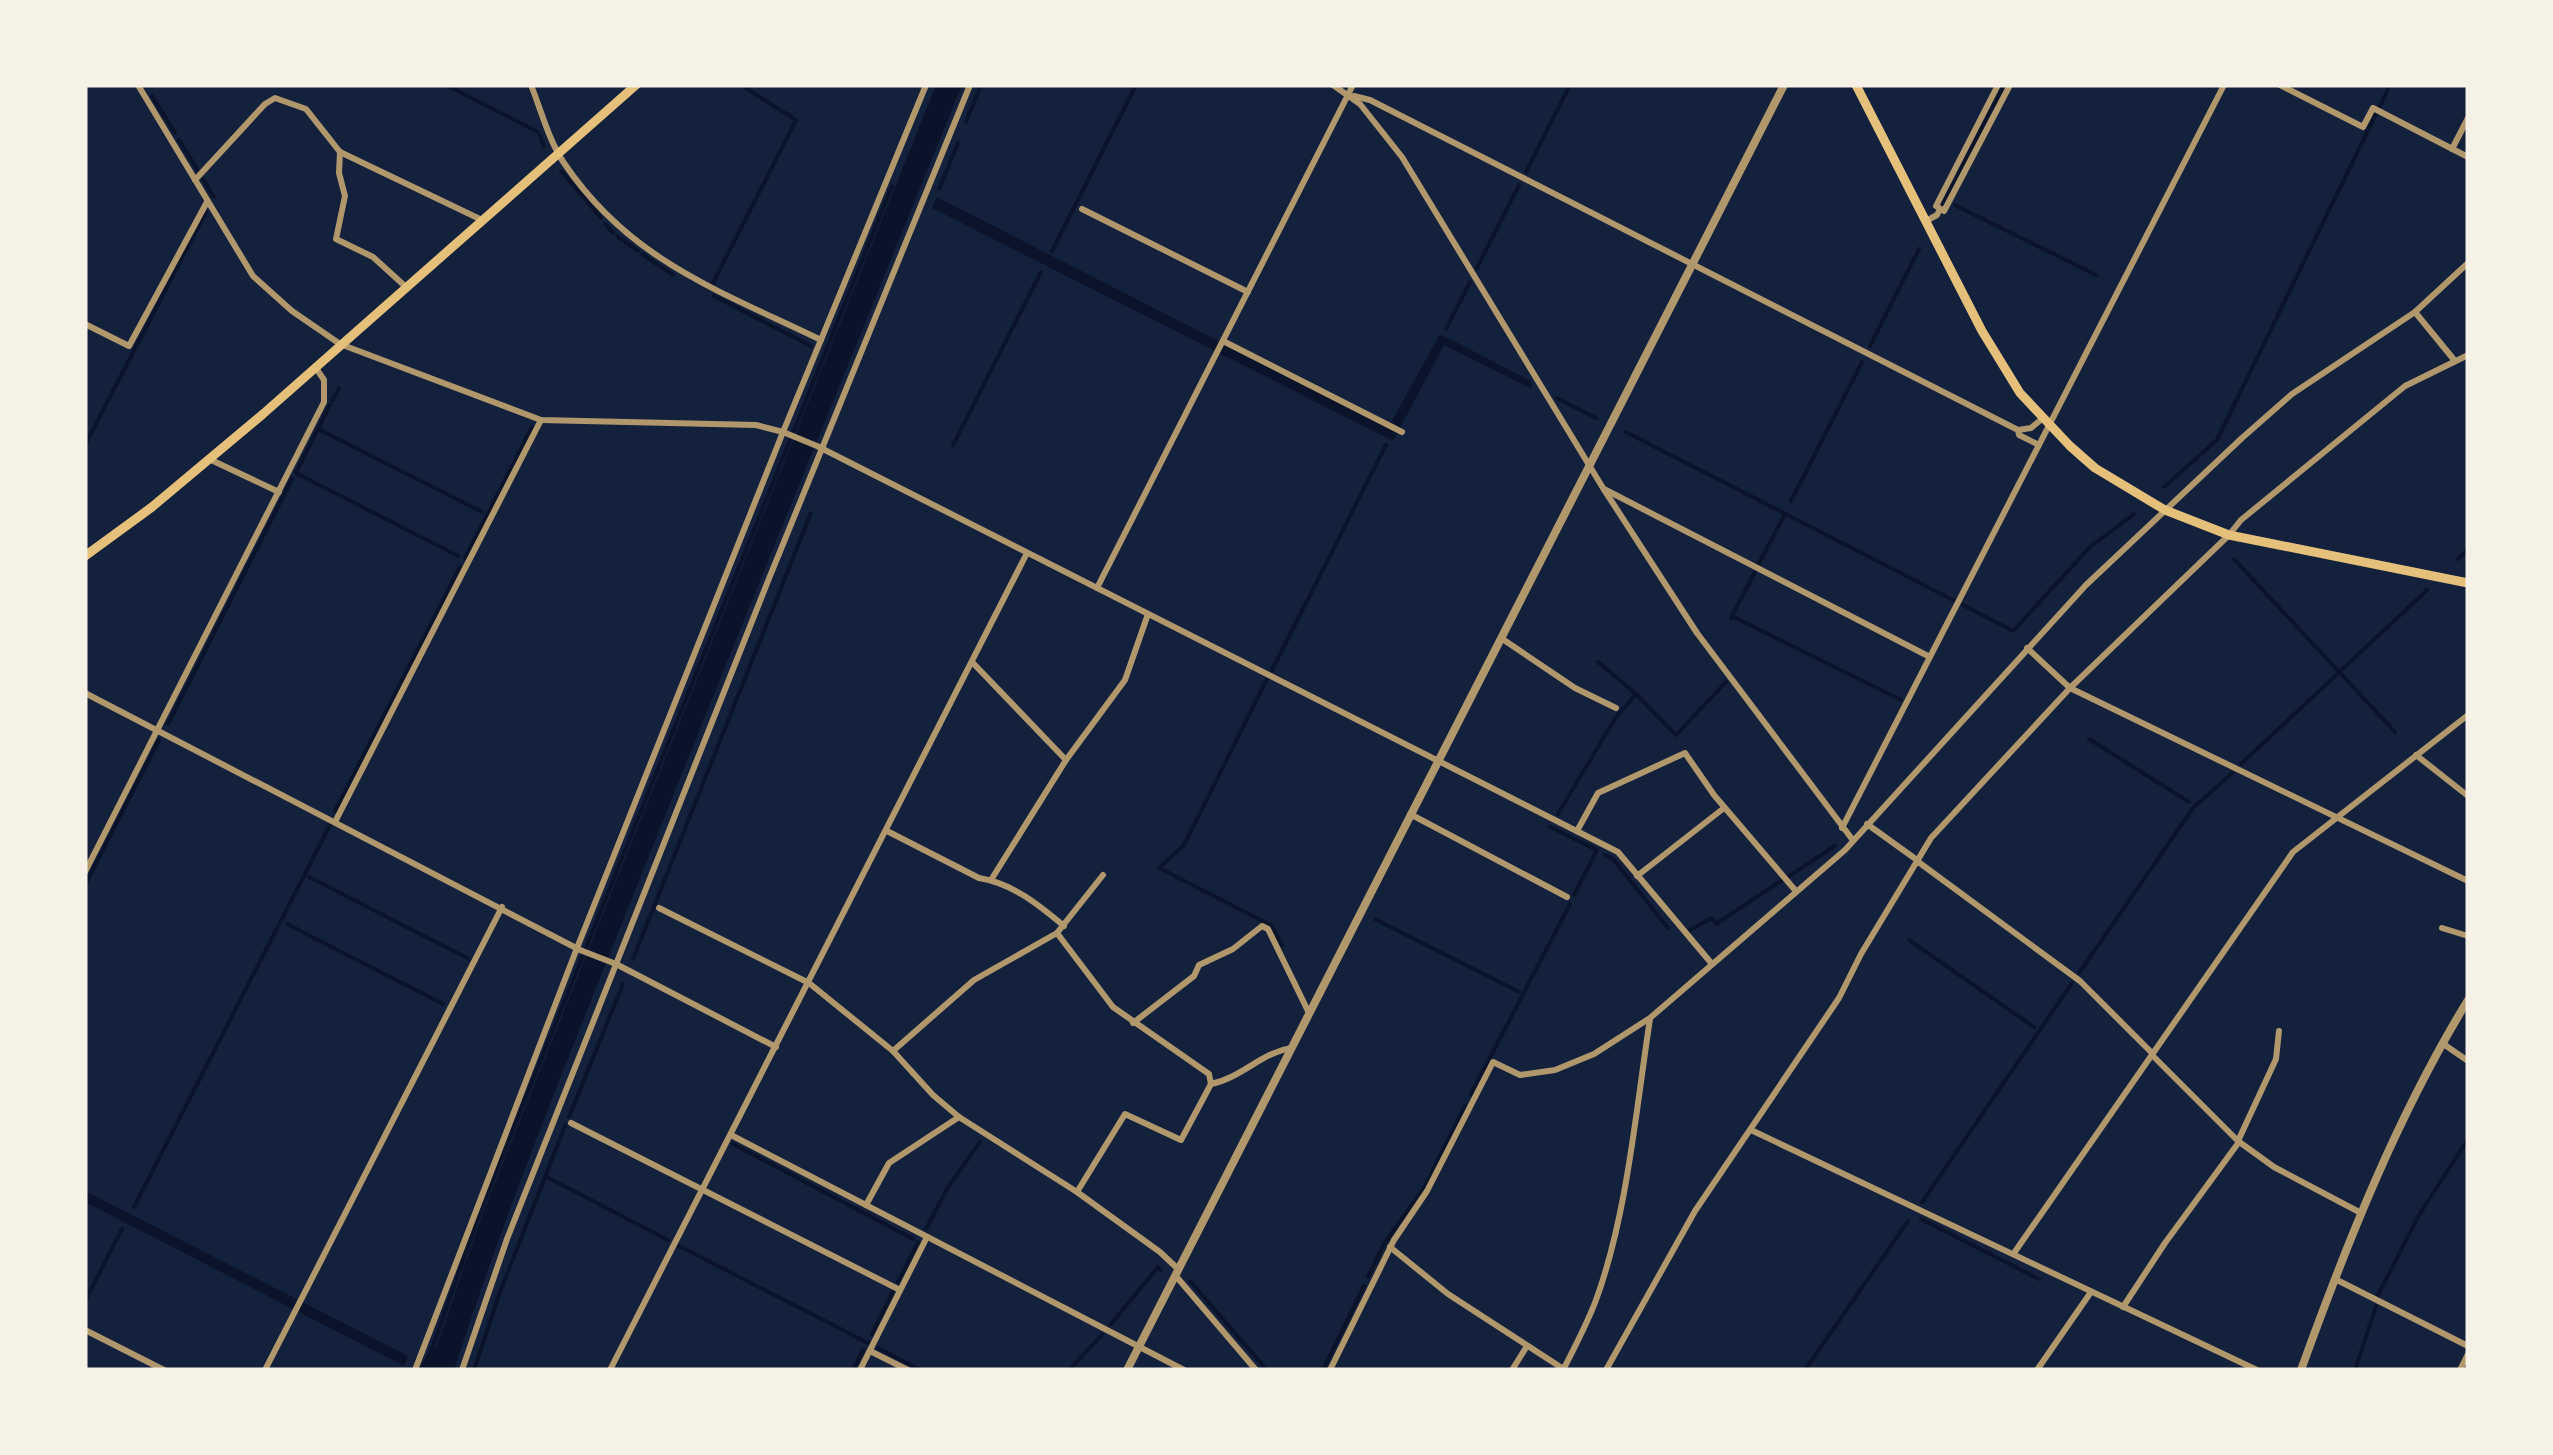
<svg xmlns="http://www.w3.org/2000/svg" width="2553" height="1455" font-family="Figtree,sans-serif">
<rect width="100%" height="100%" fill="#14213d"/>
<g fill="#0b132b">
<path d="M 936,85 L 962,85 C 854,351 745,616 638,883 C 574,1044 507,1205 454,1370 L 419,1370 L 431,1346 L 436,1348 L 484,1210 Z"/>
<path d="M 937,197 L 1388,428 L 1440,334 L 1531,381 L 1532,389 L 1444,345 L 1393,441 L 932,208 Z"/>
<path d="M 85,1191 L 408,1356 L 404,1366 L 85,1202 Z"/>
</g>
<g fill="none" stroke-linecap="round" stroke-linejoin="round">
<g stroke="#0b132b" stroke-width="4">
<path d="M 446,85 L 538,132 L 544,146"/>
<path d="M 152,96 L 175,133"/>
<path d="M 2379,108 L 2390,85"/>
<path d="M 966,122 L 981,85"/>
<path d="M 179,140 L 197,169"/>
<path d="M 561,171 L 601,218"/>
<path d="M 1526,172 L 1570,85"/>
<path d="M 203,179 L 214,197"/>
<path d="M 939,189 L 958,143"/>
<path d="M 1955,205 L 2096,275"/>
<path d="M 1942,206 L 2004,85"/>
<path d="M 605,224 L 613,233"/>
<path d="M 617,236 L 638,251"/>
<path d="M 1052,251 L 1136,85"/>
<path d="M 642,254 L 673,275"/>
<path d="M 1477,268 L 1519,185"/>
<path d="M 712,285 L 796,120 L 741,85"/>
<path d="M 714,296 L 811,346"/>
<path d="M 1446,329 L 1470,282"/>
<path d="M 1870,346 L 1919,249"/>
<path d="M 1557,398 L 1596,418"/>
<path d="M 332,401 L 339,388"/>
<path d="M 320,430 L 482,512"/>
<path d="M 1626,432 L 1953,600"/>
<path d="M 85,445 L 206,212"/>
<path d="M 953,445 L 1041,272"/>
<path d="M 296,473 L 330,405"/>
<path d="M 298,474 L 458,556"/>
<path d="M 2164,487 L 2217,440 L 2376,114"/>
<path d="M 1791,501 L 1862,362"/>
<path d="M 465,558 L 532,427"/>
<path d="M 2234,559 L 2395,732"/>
<path d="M 2458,559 L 2468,549"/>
<path d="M 1758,565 L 1785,514"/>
<path d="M 1963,605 L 2013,631 L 2090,547 L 2134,514"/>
<path d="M 1732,616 L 1901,700"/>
<path d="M 1731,618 L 1755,572"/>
<path d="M 1598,662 L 1636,694"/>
<path d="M 1272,670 L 1386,445"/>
<path d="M 1267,679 L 1184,845 L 1159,868 L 1271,925 L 1282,945"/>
<path d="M 168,724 L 292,479"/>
<path d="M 2089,739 L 2189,802"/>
<path d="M 2241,764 L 2427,590"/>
<path d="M 335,811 L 460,567"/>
<path d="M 1558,814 L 1616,717 L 1636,694 L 1676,735 L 1726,682"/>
<path d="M 1550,827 L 1597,850 L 1574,895"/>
<path d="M 1605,855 L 1613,859 L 1668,928"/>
<path d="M 309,877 L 469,959"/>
<path d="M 1786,878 L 1835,846"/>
<path d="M 85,885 L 159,740"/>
<path d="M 1375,919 L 1519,992"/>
<path d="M 287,924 L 443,1004"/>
<path d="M 1690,930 L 1712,918 L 1716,924 L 1781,881"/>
<path d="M 1909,940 L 2034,1027"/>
<path d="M 633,959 L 811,513"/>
<path d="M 2079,973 L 2193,808 L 2232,773"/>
<path d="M 1471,1094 L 1570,904"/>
<path d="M 569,1117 L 623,984"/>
<path d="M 733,1144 L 913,1239"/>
<path d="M 545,1176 L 668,1240"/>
<path d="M 1922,1202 L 2072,983"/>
<path d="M 134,1207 L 330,825"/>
<path d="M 1921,1219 L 2039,1279"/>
<path d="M 926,1229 L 948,1187 L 980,1142"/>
<path d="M 679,1246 L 868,1343"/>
<path d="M 1368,1277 L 1384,1244 L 1424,1188 L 1465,1106"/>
<path d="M 1190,1281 L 1267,1370"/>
<path d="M 898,1282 L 918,1242"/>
<path d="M 2378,1295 L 2419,1215 L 2468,1139"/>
<path d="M 85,1301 L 122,1229"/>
<path d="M 1111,1324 L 1158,1267 L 1161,1270"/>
<path d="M 872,1334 L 893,1291"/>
<path d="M 878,1348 L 921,1370"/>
<path d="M 432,1349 L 481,1209 L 892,186"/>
<path d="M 474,1370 L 500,1292 L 565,1126"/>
<path d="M 853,1370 L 863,1350"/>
<path d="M 1069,1370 L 1102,1335"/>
<path d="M 1323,1370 L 1364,1286"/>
<path d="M 1805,1370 L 1908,1221"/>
<path d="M 2355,1370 L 2376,1306"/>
</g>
<g stroke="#b1986c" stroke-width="6">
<path d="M 138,85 L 253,276 L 292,311 L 340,344 L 541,420 L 756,425 L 783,432 L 817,446 L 1618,852 L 1712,964"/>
<path d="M 531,85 C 541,110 549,141 564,163 C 630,261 720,291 821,340"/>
<path d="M 1333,85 L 1360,104 L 1402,157 L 1603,488 L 1697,633 L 1852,839"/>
<path d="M 1998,85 L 1936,206 L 1944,211 L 2010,85"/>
<path d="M 2280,85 L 2363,127 L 2373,108 L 2468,157"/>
<path d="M 1354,96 L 1370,100 L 2018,430 L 2031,428 L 2043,418"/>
<path d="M 2452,149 L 2468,118"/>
<path d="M 340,152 L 339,173 L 345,196 L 336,239 L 373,257 L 406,287"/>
<path d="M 195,180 L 265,104 L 275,98 L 306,109 L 340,152 L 482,220"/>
<path d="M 1082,209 L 1248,292"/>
<path d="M 1926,221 L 1937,215 L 1940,209"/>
<path d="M 2415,312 L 2455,361"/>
<path d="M 85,324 L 129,346 L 207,202"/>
<path d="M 1223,341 L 1402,432"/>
<path d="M 2018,430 L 2019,435 L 2039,445"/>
<path d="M 209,459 L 279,492"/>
<path d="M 1604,489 L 1930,657"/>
<path d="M 1097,588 L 1353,85"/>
<path d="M 1501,638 L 1575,688 L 1616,708"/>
<path d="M 2027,648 L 2070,688 L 2468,881"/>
<path d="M 972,662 L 1066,760"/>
<path d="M 85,693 L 580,950 L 616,964 L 776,1047"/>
<path d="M 2416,755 L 2468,796"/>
<path d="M 1410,814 L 1567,897"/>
<path d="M 335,822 L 541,420"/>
<path d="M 1867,824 L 1917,860"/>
<path d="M 1842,828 L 2224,85"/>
<path d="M 887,831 L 979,878 C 1012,883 1039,905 1064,926"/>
<path d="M 1577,831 L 1598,793 L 1685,753 L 1714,795 L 1795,890"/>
<path d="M 1917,861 L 2080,981 L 2153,1054"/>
<path d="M 85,872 L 324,402 L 324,380 L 316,368"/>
<path d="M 1637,876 L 1724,808"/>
<path d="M 991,880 L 1066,760 L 1125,680 L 1148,614"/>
<path d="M 659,908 L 809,983 L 893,1051 L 933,1095 L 959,1117 L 1077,1192 L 1160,1252 L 1178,1269"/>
<path d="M 2442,928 L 2468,936"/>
<path d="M 1057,933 L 1113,1007 L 1209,1074 L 1211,1084 L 1181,1140 L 1125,1114 L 1077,1192"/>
<path d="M 1133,1023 L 1194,976 L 1199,965 L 1233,949 L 1262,926 L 1268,929 L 1309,1013"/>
<path d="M 2442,1043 L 2468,1061"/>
<path d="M 893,1051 L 974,980 L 1057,933 L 1103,875"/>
<path d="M 2152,1055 L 2238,1141 L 2274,1167 L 2361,1213"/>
<path d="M 1211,1084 C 1241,1078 1261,1053 1291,1048"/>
<path d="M 571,1123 L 900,1290"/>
<path d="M 1751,1130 L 2257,1370"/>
<path d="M 731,1135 L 1184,1370"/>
<path d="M 2238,1141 L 2276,1059 L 2279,1031"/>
<path d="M 866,1205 L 889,1163 L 959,1117"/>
<path d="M 1390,1247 L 1448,1294 L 1565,1370"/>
<path d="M 2014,1253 L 2293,852 L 2468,715"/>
<path d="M 1175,1275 L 1256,1370"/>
<path d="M 2335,1279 L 2468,1346"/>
<path d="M 2123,1307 L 2165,1243 L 2239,1142"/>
<path d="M 85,1330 L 164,1370"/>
<path d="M 870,1351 L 908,1370"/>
<path d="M 265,1370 L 502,907"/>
<path d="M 415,1370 L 577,948 L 783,432 L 926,85"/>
<path d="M 462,1370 L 507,1239 L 768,581 L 970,85"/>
<path d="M 610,1370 L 1027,553"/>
<path d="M 860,1370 L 927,1237"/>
<path d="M 1330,1370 L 1394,1240 L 1427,1191 L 1493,1062 L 1520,1075 L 1555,1070 L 1594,1054 L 1650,1018 L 1845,850 L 2086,585 L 2242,438 L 2292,394 L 2415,312 L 2468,263"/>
<path d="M 1512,1370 L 1527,1346"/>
<path d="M 1563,1370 C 1575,1347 1587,1324 1596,1300 C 1627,1216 1636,1109 1650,1019"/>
<path d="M 1606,1370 L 1695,1211 L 1839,998 L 1861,954 L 1931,838 L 2070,688 L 2229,535 L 2241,520 L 2405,386 L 2468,355"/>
<path d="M 2037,1370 L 2091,1292"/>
<path d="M 2460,1370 L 2468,1354"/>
</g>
<g stroke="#b1986c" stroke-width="8">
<path d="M 1127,1370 L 1784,85"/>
<path d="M 2301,1370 C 2347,1243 2397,1116 2468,1000"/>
</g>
<g stroke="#e5c07b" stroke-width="9">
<path d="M 1856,85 L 1982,331 L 2020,393 L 2070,446 L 2095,468 L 2165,510 L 2229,535 L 2468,583"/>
<path d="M 85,556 L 152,507 L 263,414 L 636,85"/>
</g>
</g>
<rect width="2553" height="1455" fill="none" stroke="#f6f1e7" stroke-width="175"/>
</svg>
